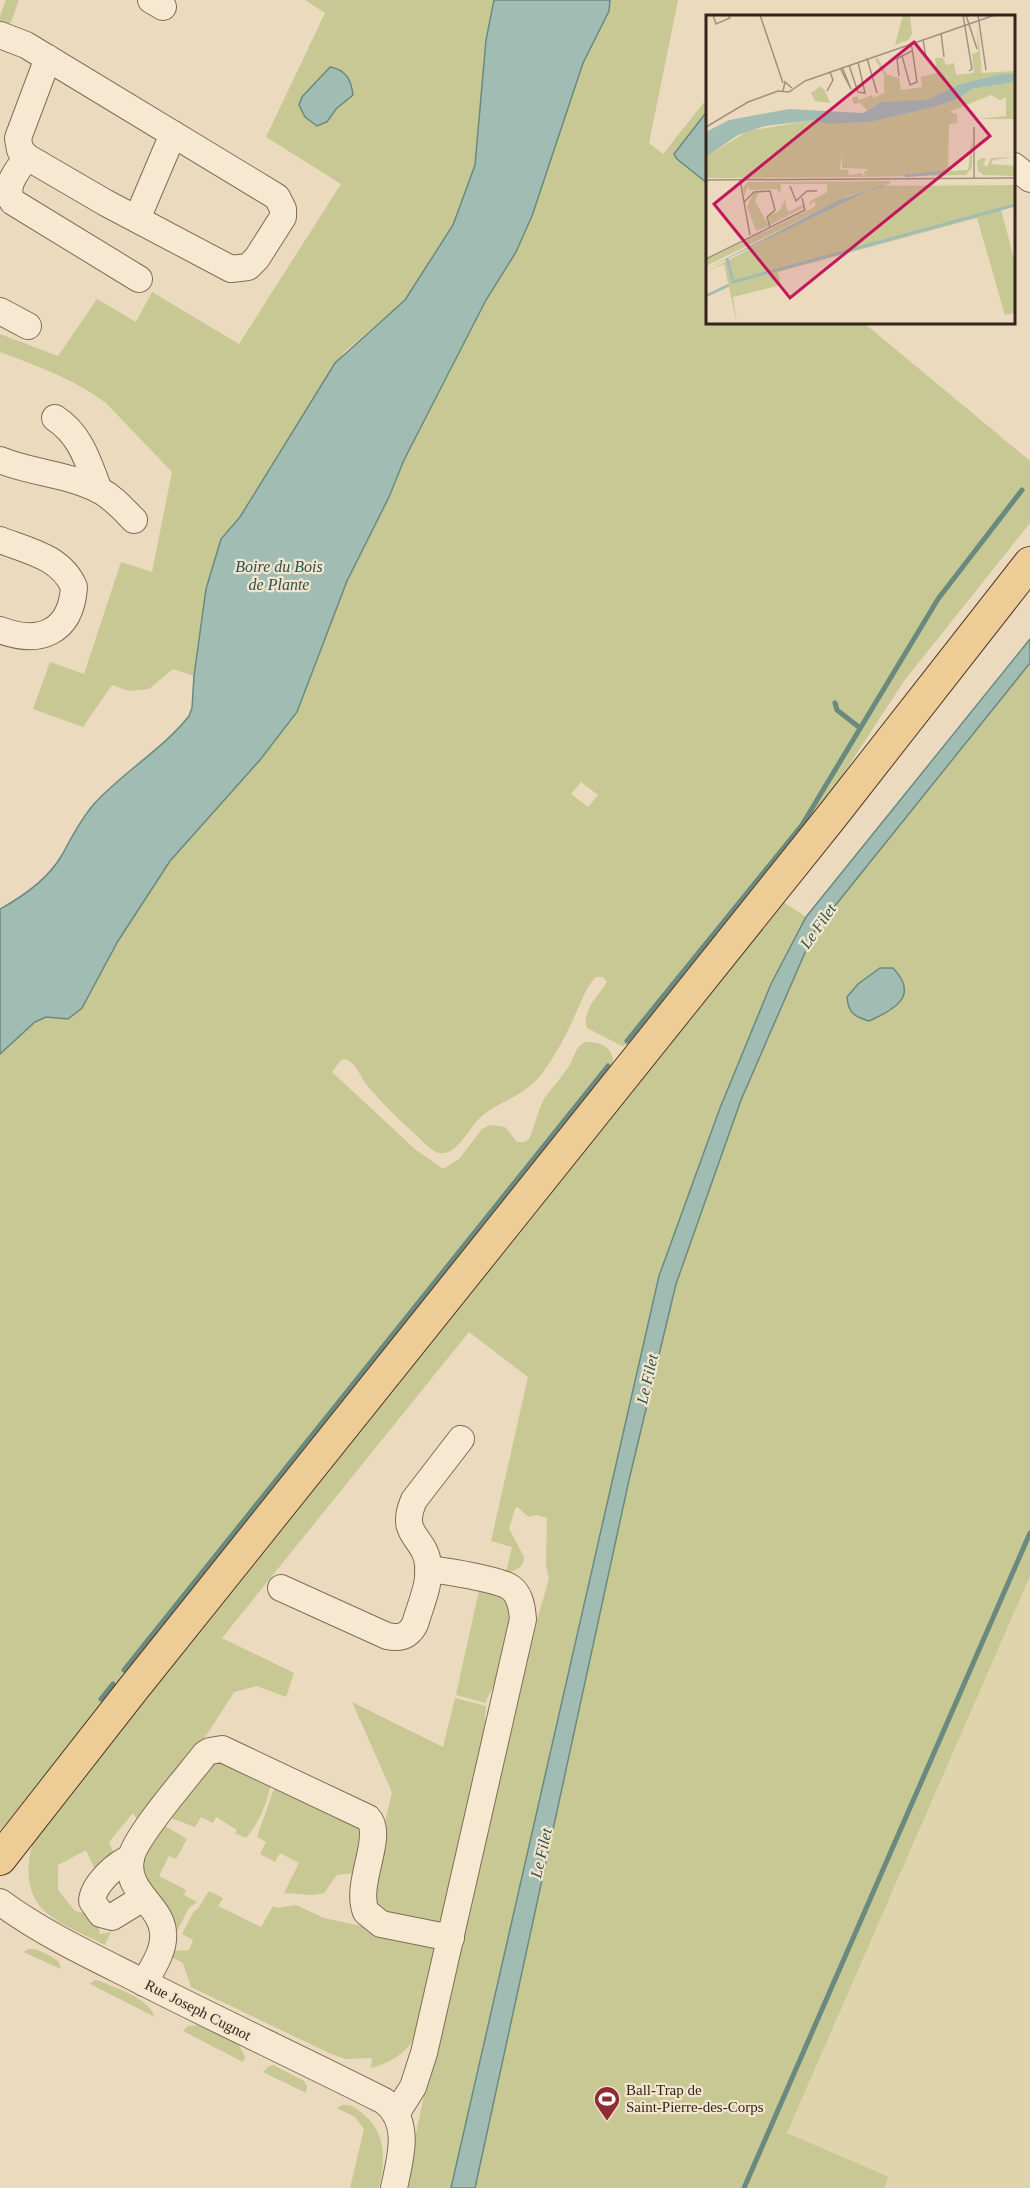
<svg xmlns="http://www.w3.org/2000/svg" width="1030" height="2188" font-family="Georgia,serif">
<rect width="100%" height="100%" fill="#ebdabe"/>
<path fill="#e0d4ac" d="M 1030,1576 L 1030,2188 L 884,2188 L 889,2177 L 787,2133 Z"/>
<g fill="#c7c893" fill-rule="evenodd">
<path d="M 6,0 L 19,0 L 8,30 L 0,25 L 0,16 Z"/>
<path d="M 305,0 L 494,0 L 486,40 L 475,165 L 453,225 L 405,300 L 344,352 L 240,517 L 221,539 L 199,635 L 194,676 L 173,669 L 149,689 L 129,691 L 112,685 L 83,727 L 33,709 L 50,662 L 84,674 L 121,562 L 152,572 L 172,472 L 106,403 C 74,379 37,366 0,352 L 0,334 L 58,356 L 97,299 L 136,322 L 152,292 L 239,344 L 341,184 L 266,137 L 325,13 Z"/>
<path d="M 610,0 L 678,0 L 649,143 L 663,154 L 705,101 L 707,103 L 707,114 L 705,114 L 677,159 L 707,183 L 708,322 L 864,323 L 1030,461 L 1030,523 L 904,681 L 833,790 L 631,1044 L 622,1046 L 587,1028 C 581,1011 599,995 607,982 L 603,977 L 596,977 C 584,989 582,1002 574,1017 C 565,1038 553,1060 539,1077 C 523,1097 496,1102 479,1119 C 466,1132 452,1165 431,1149 C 409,1128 385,1108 366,1084 C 359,1075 358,1065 346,1059 L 341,1060 L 332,1072 L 416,1150 L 443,1169 L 459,1159 L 482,1129 L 490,1125 L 505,1127 L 517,1142 L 525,1142 L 529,1139 C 535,1126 537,1112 544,1099 C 552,1087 563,1077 570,1064 C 575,1055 575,1048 585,1042 C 601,1042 614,1047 613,1064 L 28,1799 L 0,1830 L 0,1054 L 35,1022 L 46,1017 L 68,1019 L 81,1008 L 118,941 L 170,861 L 260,760 L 297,712 L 347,581 L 389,497 L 404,460 L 486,300 L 516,252 L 532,216 L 583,63 L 609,11 ZM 581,782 L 598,795 L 588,807 L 571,794 Z"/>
<path d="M 1030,664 L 1030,1576 L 787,2133 L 889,2177 L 884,2188 L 475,2188 L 629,1480 L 676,1284 L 741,1100 L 814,932 Z"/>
<path d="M 783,902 L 806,917 L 771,984 L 720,1108 L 659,1276 L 451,2188 L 408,2188 L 410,2162 L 444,2000 L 528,1651 L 549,1579 L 546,1565 L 547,1518 L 537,1515 L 529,1517 L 517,1507 L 515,1509 L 509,1529 L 524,1557 C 524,1568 515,1570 506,1573 L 512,1547 L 491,1541 L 528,1377 L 469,1332 L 222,1638 L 294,1673 L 286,1697 L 257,1686 L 234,1692 L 197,1750 L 141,1825 L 133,1813 L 109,1842 L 115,1856 L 98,1876 L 86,1850 L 58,1865 L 58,1890 L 75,1911 L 96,1915 L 100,1934 L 111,1932 L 105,1945 C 86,1935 64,1927 48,1914 C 23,1895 25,1858 37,1833 Z"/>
<path d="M 479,1590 C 488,1593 499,1594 505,1601 C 517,1613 504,1663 498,1678 C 495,1687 488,1693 486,1703 L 456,1695 Z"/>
<path d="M 455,1698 L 486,1706 L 485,1718 L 487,1731 L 441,1922 L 437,1926 L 385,1916 L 368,1896 L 392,1792 L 352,1702 L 443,1747 Z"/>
<path d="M 212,1753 L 271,1782 C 268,1802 259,1823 246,1838 L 235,1833 L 237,1830 L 216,1817 L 213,1823 L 201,1817 L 195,1827 L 165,1816 Z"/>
<path d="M 276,1783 L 365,1828 L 354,1873 L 337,1875 L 324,1893 L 313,1895 L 284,1893 L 299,1863 L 280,1853 L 275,1862 L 260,1854 L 266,1842 L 257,1837 Z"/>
<path d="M 160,1823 L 187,1839 L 176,1859 L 169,1856 L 159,1876 L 186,1890 L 184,1895 L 197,1902 L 189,1908 L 176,1933 L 165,1923 L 134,1861 Z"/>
<path d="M 209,1891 L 223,1898 L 218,1906 L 261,1927 L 273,1906 L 277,1908 L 296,1905 L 324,1918 L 427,1940 L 434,1947 L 435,1954 L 415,2038 C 403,2055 390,2063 371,2068 L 372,2058 L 345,2059 L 331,2054 L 191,1987 L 183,1963 L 165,1954 L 174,1951 L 189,1950 L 193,1940 L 182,1934 L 194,1911 L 197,1910 Z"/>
<path d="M 29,1949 C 39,1948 51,1956 59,1962 L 61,1969 L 23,1952 Z"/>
<path d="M 95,1980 L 100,1981 C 119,1990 147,1997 155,2017 L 90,1984 Z"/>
<path d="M 199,2025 L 239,2045 L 245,2057 L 243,2062 L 183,2031 L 188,2026 Z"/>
<path d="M 273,2065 L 304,2081 L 307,2086 L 306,2093 L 263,2072 L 269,2066 Z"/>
<path d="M 342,2105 C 350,2104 356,2108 363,2114 C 387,2133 385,2160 379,2188 L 350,2188 L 364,2129 L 355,2117 L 337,2108 Z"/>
</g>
<g fill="#a1bdb3" stroke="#6a8a7f" stroke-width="1.5">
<path d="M 494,0 L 610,0 L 609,11 L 583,63 L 532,216 L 516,252 L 486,300 L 404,460 L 389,497 L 347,581 L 297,712 L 260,760 L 170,861 L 118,941 L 82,1008 L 68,1019 L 46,1017 L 35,1022 L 0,1054 L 0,909 C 24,896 48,879 62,855 C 72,837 80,820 94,804 C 123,772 163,749 189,716 L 192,708 L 194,676 L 206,589 L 221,539 L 240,517 L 335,363 L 405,300 L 453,225 L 475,165 L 486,40 Z"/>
<path d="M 330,67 C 346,70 351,79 353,95 L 336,109 L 327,122 L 317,126 L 305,117 L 299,105 L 302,97 Z"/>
<path d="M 705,114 L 708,114 L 707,183 L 677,159 L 674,154 Z"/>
<path d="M 1030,639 L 1030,663 L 814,932 L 741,1100 L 676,1284 L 629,1480 L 475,2188 L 451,2188 L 659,1276 L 720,1108 L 771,984 L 806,917 Z"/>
<path d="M 880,968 L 893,968 C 920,996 894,1010 869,1021 C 855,1017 848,1013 847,997 L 858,984 Z"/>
</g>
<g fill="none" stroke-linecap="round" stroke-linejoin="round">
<g stroke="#6a8a7f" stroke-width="5">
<path d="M 835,703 L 837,710 L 860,728"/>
<path d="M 627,1041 L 802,825 L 938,599 L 1022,490"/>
<path d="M 124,1670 L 608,1066"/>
<path d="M 101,1699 L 113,1684"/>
<path d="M 744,2188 L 1030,1533"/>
</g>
<g stroke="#836b58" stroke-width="28">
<g id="minor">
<path d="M 151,0 L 163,7"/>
<path d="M 0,35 L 26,45 L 277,197 L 283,209 L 283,217 L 257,258 L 248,267 L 231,269 L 106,203 L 27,157 L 20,150 L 18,138 L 48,58"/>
<path d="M 27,157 C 18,170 2,187 13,202 L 139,279"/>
<path d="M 1014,166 L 1030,179"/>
<path d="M 137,219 L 173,134"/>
<path d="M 0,311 L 28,326"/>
<path d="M 55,418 C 81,435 88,462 99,490"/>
<path d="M 0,460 C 32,473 68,474 99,490 C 113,497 123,509 134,520"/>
<path d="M 0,540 C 29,551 61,557 74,587 C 71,633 39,645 0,630"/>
<path d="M 281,1588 L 387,1636 C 400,1639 409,1636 415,1624 C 420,1606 431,1583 428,1564 C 425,1536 398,1536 414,1500 L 461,1439"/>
<path d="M 131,1858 C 116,1863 93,1885 92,1901 L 101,1914 L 112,1917 L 143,1898"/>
<path d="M 0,1902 C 42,1933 89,1955 135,1978 C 217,2020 301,2059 384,2101 C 412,2122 400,2159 394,2188"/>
<path d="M 144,1983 C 153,1967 165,1950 163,1932 C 161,1905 124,1891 131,1858 C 135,1836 189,1775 205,1754 L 210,1751 L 222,1749 L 368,1818 C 385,1836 354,1884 366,1912 L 381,1924 L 451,1938"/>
<path d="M 396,2114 L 413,2087 L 424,2053 L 523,1619 C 522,1607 520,1592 508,1586 C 497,1580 442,1569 428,1570"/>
</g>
</g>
<g stroke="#503a2c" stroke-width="34">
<path id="major" d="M 0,1859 L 133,1689 L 832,816 L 1030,563"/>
</g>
<use href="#minor" stroke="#f7e8d1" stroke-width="26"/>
<use href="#major" stroke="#eecc96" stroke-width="32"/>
</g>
<defs>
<g id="stadium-pin" transform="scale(1.35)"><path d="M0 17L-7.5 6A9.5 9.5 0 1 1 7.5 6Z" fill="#8f2b34" stroke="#f3e5cd"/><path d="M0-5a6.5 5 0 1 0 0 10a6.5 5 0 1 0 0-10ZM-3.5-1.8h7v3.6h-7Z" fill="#fff"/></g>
</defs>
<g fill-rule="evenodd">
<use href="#stadium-pin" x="607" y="2099"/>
</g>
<g text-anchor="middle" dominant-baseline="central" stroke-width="4.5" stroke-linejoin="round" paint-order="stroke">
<g font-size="15" fill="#33251c" stroke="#f3e5cd">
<text transform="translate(198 2010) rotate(27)">Rue Joseph Cugnot</text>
</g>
<g font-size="15" fill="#33251c" stroke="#f3e5cd" text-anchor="start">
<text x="626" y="2090">Ball-Trap de<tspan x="626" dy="17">Saint-Pierre-des-Corps</tspan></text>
</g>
<g font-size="16" font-style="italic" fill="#2c524c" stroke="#f3e5cd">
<text x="279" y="566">Boire du Bois<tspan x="279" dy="18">de Plante</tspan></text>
<text transform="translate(818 926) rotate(-55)">Le Filet</text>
<text transform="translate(647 1379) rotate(-77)">Le Filet</text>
<text transform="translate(541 1853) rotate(-77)">Le Filet</text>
</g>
</g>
<g transform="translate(706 15)">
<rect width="309" height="309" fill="#ebdabe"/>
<path d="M 197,0 L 204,0 L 206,19 L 202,25 L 189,30 ZM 271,9 L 276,58 L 309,56 L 309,59 L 254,69 L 219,86 L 175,87 L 161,95 L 154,88 L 148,89 L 146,83 L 151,81 L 153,85 L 166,80 L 167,83 L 178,78 L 178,60 L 169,44 L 172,43 L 180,59 L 193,63 L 195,75 L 216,72 L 215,62 L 231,58 L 229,43 L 237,43 L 240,50 L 248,48 L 250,60 L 268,58 L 266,39 L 272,37 ZM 309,67 L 309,104 L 271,104 L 300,101 L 300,82 L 294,85 L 285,80 L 243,97 L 251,99 L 251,108 L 243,109 L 242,156 L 262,155 L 266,121 L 266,153 L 260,160 L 159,162 L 158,157 L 163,154 L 136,153 L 136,137 L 134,154 L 142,155 L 143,160 L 156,158 L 157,162 L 0,163 L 0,142 L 42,116 L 107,105 L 122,109 L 165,107 L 228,92 L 252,84 L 266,74 ZM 115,71 L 119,76 L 124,88 L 109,86 L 105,78 ZM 309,142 L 287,145 L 285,149 L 309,151 L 309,161 L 278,160 L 272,156 L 271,146 L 276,143 L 280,143 L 277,149 L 281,152 L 285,143 ZM 184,166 L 184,169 L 140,182 L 0,251 L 0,245 L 105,194 L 110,190 L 108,186 L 103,191 L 104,186 L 121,177 L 121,169 L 75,169 L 74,179 L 71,174 L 44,175 L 42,171 L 38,181 L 37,172 L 42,167 ZM 309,170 L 309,191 L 295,195 L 309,247 L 309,298 L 299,300 L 271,203 L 72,257 L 75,270 L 27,282 L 31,309 L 18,249 L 0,257 L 119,194 L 162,176 L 183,171 ZM 53,177 L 49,186 L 63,211 L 50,216 L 41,192 L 47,178 ZM 79,185 L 82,197 L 98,189 L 99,192 L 64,210 L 62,201 L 73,196 Z" fill="#c7c893"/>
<path d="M 296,59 L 309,59 L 309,67 L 266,74 L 252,84 L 228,92 L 165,107 L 122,109 L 108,105 L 59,111 L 32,120 L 0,142 L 0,117 L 23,105 L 83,94 L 157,98 L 175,87 L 221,85 L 254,69 ZM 309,168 L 183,171 L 162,176 L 0,254 L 133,185 L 175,171 Z" fill="#a1bdb3"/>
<path fill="none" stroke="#a1bdb3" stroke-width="3" d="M 199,161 L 239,157M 21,243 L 27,267 L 309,190M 0,281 L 23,270"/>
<path fill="none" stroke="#a1927d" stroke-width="1.5" d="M 7,0 L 10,9 L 24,3 L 22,0M 54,0 L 77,68M 257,0 L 266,54 L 263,56M 260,0 L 271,34M 272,0 L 280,55M 235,18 L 238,42M 217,24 L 220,43M 204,28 L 206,33 L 211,67 L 204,70 L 196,41 L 206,36M 161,43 L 171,78M 143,50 L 152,77 L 159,78 L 152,47M 134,53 L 145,74 L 136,52M 193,61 L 191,44 L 196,41M 77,76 L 79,67 L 86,73M 121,76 L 127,65 L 124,57M 0,112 L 42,87 L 72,76 L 83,77 L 99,66 L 289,0M 268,112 L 268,163M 0,165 L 309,163M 34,165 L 44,220M 84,171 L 90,186 L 101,176 L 111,176M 38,187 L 48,177 L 64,176 L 69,195 L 61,202 L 64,212M 0,244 L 99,195 L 96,183"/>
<path fill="#c2185b" fill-opacity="0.15" stroke="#c2185b" stroke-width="3" d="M 208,27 L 284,121 L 84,283 L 8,189 Z"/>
<rect width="309" height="309" fill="none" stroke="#33251c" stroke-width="3"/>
</g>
</svg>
